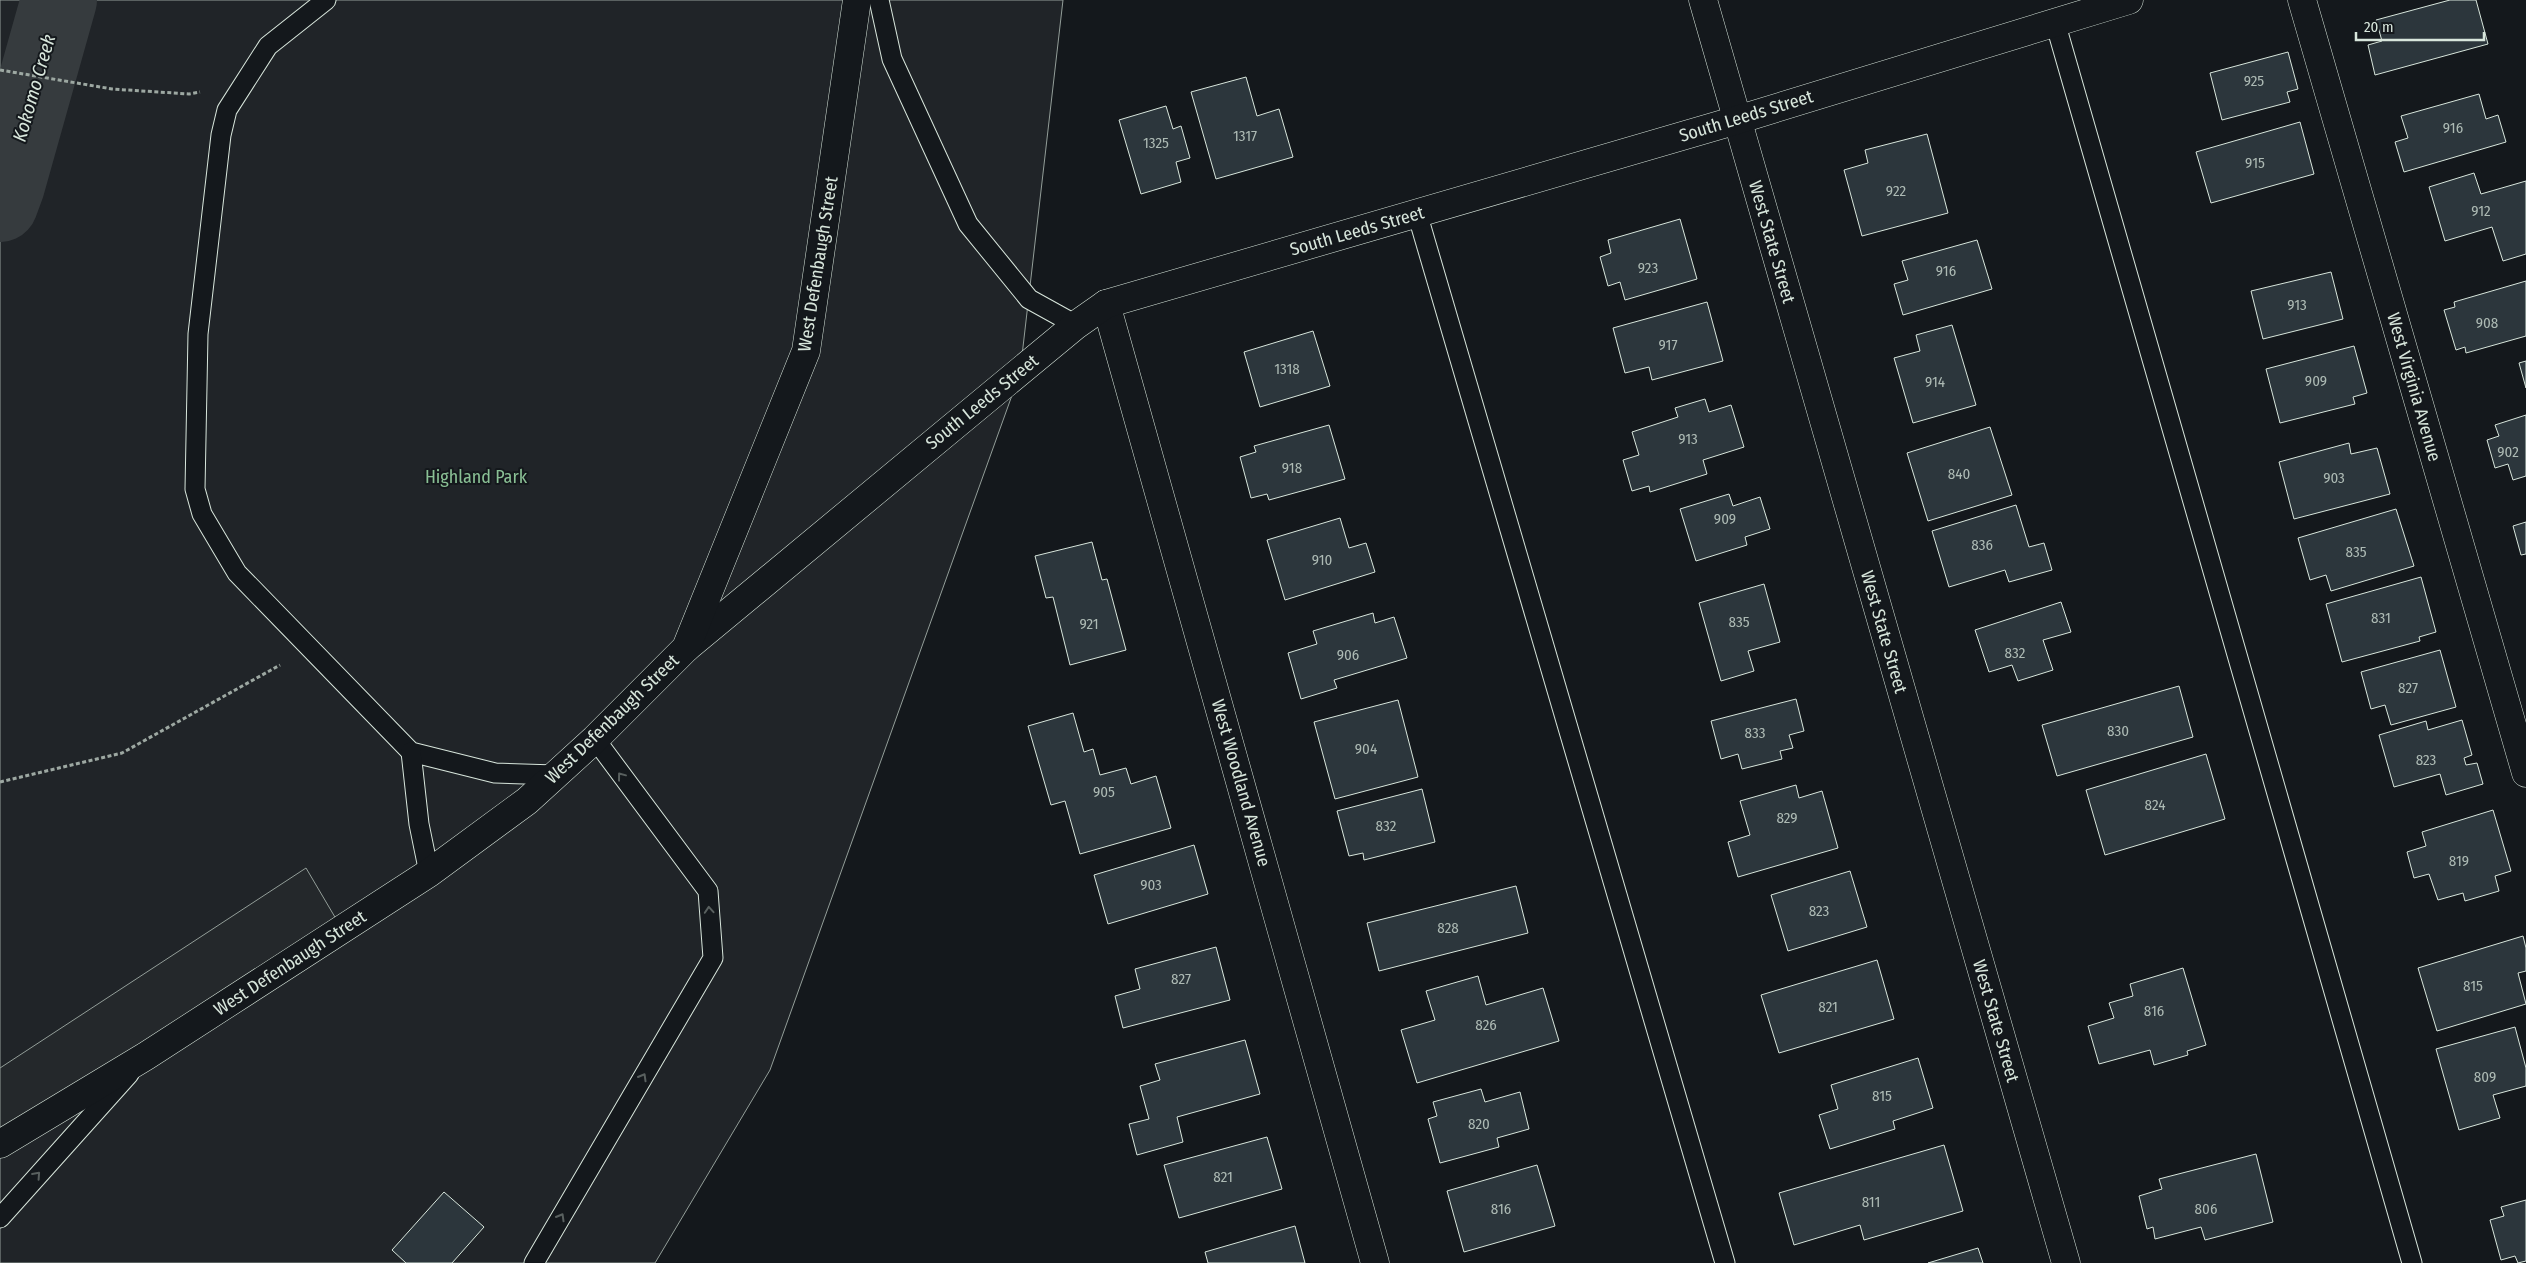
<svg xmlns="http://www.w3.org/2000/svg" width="2526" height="1263" font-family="'Fira Sans Condensed',sans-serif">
<rect width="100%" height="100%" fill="#14181c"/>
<path fill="#202428" stroke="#939e99" d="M 0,0 L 1063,0 L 1020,373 L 770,1070 L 655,1263 L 0,1263 Z"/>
<path fill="#24282b" stroke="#939e99" d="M 306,868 L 342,929 L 0,1144 L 0,1068 Z"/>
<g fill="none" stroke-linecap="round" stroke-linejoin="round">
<path stroke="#363b3e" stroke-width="76" d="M 0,204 L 7,185 L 59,0"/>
</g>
<g fill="#2c363c" stroke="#d8e6dc">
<path d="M 2450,0 L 2476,0 L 2488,44 L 2375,75 L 2368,45 L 2382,41 L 2376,20 Z"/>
<path d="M 2288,52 L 2298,89 L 2287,92 L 2290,102 L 2222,120 L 2210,73 Z"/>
<path d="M 1246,77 L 1257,116 L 1279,109 L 1293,157 L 1216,179 L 1191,92 Z"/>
<path d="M 2479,94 L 2486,119 L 2498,115 L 2506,142 L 2404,172 L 2395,142 L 2408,138 L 2401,116 Z"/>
<path d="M 1166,106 L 1173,129 L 1181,126 L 1190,158 L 1176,162 L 1181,182 L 1141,194 L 1119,120 Z"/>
<path d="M 2300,122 L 2314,174 L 2211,203 L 2196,152 Z"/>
<path d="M 1927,134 L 1948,213 L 1862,236 L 1844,170 L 1868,163 L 1865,150 Z"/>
<path d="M 2474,173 L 2481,194 L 2526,181 L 2526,254 L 2503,261 L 2492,227 L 2445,241 L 2429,187 Z"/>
<path d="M 1680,219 L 1697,279 L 1625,300 L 1620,282 L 1608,286 L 1600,257 L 1611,253 L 1608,240 Z"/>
<path d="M 1977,240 L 1992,289 L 1903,315 L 1894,284 L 1908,280 L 1902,261 Z"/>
<path d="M 2331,272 L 2343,319 L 2263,339 L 2251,291 Z"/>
<path d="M 2526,281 L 2526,336 L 2466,353 L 2465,347 L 2456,350 L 2444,310 L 2455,307 L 2454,302 Z"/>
<path d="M 1707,302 L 1723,361 L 1652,380 L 1649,367 L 1625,373 L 1613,328 Z"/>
<path d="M 1952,325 L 1976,405 L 1913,423 L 1894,358 L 1920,351 L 1916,335 Z"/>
<path d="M 1313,331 L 1330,386 L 1260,407 L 1244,352 Z"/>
<path d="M 2354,346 L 2367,393 L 2353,397 L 2355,404 L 2280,423 L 2266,369 Z"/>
<path d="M 2526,361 L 2526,388 L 2519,363 Z"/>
<path d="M 1705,399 L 1709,412 L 1731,405 L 1744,447 L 1703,460 L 1707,474 L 1650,492 L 1649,486 L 1632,491 L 1623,460 L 1639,455 L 1632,432 L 1678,417 L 1675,408 Z"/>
<path d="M 2526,415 L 2526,476 L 2513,480 L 2508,464 L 2495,468 L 2487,440 L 2499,436 L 2495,425 Z"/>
<path d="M 1329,425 L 1345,479 L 1269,500 L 1267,494 L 1251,498 L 1240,457 L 1256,452 L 1254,446 Z"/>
<path d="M 1990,427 L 2012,495 L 1928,521 L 1907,453 Z"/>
<path d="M 2349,443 L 2351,454 L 2377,448 L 2390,494 L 2294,519 L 2279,462 Z"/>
<path d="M 1729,494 L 1733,506 L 1760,497 L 1770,529 L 1745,537 L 1747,545 L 1696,561 L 1680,509 Z"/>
<path d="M 2016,505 L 2029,547 L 2044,543 L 2052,570 L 2009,582 L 2005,570 L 1949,587 L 1932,531 Z"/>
<path d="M 2396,509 L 2414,566 L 2331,591 L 2326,575 L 2310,580 L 2298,538 Z"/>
<path d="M 1340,518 L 1349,548 L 1366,543 L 1375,572 L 1285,600 L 1267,540 Z"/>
<path d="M 2526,522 L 2526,554 L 2521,555 L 2513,526 Z"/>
<path d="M 1092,542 L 1102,580 L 1107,579 L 1126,650 L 1070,665 L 1053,597 L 1046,598 L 1035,556 Z"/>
<path d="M 2421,577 L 2436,632 L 2419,637 L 2420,641 L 2342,662 L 2326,604 Z"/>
<path d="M 1764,584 L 1780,642 L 1748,651 L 1754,671 L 1721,681 L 1699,603 Z"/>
<path d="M 2061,602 L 2071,632 L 2043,640 L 2053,670 L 2018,681 L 2012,665 L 1989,672 L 1975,630 Z"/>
<path d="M 1373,613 L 1375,623 L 1394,617 L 1407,658 L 1334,680 L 1337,688 L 1301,699 L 1288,653 L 1317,644 L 1313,631 Z"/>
<path d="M 2440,650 L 2456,707 L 2391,725 L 2385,705 L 2371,709 L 2361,672 Z"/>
<path d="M 2179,686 L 2193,737 L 2057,776 L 2042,725 Z"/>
<path d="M 1796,699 L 1804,731 L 1789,735 L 1793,748 L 1780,751 L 1782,759 L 1742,769 L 1738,754 L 1721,759 L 1711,721 Z"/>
<path d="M 1398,700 L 1418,777 L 1335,799 L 1314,722 Z"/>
<path d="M 1073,713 L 1084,752 L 1093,749 L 1100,775 L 1126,768 L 1131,784 L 1156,776 L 1171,828 L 1080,854 L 1065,801 L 1051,805 L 1028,726 Z"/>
<path d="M 2462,720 L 2472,755 L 2464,758 L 2466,765 L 2477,763 L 2483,784 L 2446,795 L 2440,774 L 2394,787 L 2379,735 L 2426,721 L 2428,730 Z"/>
<path d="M 2206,754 L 2225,819 L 2105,855 L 2086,790 Z"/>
<path d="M 1796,785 L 1799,798 L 1822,791 L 1838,848 L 1738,877 L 1728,842 L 1750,835 L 1740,801 Z"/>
<path d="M 1422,789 L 1435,842 L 1364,860 L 1363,853 L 1349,856 L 1337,811 Z"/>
<path d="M 2493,810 L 2511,871 L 2495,876 L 2499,891 L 2465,901 L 2463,893 L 2438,900 L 2429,874 L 2414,878 L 2407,852 L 2426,846 L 2422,832 Z"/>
<path d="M 1194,845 L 1208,894 L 1108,924 L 1094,875 Z"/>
<path d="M 1850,871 L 1867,927 L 1788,951 L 1771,895 Z"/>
<path d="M 1516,886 L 1528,933 L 1379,971 L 1367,923 Z"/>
<path d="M 2523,936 L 2526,948 L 2526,971 L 2518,973 L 2526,1004 L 2437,1031 L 2418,968 Z"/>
<path d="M 1216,947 L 1230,1000 L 1123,1028 L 1115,996 L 1140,989 L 1135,969 Z"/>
<path d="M 1877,960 L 1894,1019 L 1779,1053 L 1761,995 Z"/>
<path d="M 2183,968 L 2206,1045 L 2187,1051 L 2188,1055 L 2154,1065 L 2150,1050 L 2099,1064 L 2088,1026 L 2114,1018 L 2109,1003 L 2133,996 L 2130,984 Z"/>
<path d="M 1478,976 L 1486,1005 L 1543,988 L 1559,1041 L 1417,1083 L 1401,1030 L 1435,1020 L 1426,991 Z"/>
<path d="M 2515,1027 L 2526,1068 L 2526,1086 L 2493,1095 L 2500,1118 L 2459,1130 L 2436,1049 Z"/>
<path d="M 1245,1040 L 1260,1094 L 1177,1117 L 1183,1142 L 1137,1155 L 1129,1124 L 1149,1119 L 1140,1086 L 1160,1080 L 1155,1064 Z"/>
<path d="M 1918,1058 L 1933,1108 L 1893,1121 L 1895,1129 L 1830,1149 L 1819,1115 L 1838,1109 L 1831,1085 Z"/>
<path d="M 1481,1089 L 1485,1102 L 1520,1092 L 1529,1129 L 1497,1138 L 1499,1147 L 1440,1163 L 1428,1119 L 1437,1116 L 1433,1102 Z"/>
<path d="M 1267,1137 L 1282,1189 L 1179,1218 L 1164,1165 Z"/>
<path d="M 1944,1145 L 1963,1211 L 1864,1240 L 1860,1225 L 1794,1245 L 1779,1193 Z"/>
<path d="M 2256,1154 L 2273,1222 L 2205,1240 L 2201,1227 L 2155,1239 L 2153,1227 L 2147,1229 L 2139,1196 L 2162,1189 L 2159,1179 Z"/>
<path d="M 1537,1165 L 1555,1226 L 1464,1252 L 1447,1191 Z"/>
<path d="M 444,1192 L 484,1227 L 452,1263 L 406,1263 L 392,1250 Z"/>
<path d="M 2526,1200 L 2526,1261 L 2518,1263 L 2515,1256 L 2501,1260 L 2490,1220 L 2504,1216 L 2501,1207 Z"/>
<path d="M 1295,1226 L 1305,1263 L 1208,1263 L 1205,1252 Z"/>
<path d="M 1978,1248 L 1983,1263 L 1928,1263 Z"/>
</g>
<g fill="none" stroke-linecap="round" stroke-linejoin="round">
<g stroke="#d8e6dc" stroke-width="21">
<g id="service">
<path d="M 326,0 L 268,46 L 227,110 L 221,135 L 198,334 L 195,489 L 202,514 L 237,573 L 411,752 L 495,773 L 555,775"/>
<path d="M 879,0 L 892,59 L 968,224 L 1029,299 L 1076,325"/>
<path d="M 2055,22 L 2412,1263"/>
<path d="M 1417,213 L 1725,1263"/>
<path d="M 411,752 L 419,824 L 429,873"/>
<path d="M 0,1218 L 129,1074"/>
<path d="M 534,1263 L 713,958 L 708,891 L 595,739"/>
</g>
</g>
<g stroke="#d8e6dc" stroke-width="29">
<g id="minor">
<path d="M 1703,0 L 2066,1263"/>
<path d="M 2302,0 L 2526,773"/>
<path d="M 1106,304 L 1375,1263"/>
<path d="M 686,648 L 1076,325 L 1106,304 L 1737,120 L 2129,0"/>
<path d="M 0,1144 L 146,1056 L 429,873 L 527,801 L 595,739 L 686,648 L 806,351 L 857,0"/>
</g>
</g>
<g stroke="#9da8a2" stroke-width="3" stroke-dasharray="4 2.5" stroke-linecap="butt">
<path d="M 0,70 L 112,89 L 189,94 L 200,92"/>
<path d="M 0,782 L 122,753 L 280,665"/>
</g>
<use href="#service" stroke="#14181c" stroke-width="19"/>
<use href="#minor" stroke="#14181c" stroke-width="28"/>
</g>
<defs><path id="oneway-chevron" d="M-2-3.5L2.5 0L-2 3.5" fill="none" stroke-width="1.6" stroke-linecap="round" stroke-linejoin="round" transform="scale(1.25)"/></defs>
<g stroke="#59605f">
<use href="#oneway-chevron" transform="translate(621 776) rotate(-127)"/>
<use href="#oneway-chevron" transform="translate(709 910) rotate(-94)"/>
<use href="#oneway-chevron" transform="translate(643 1077) rotate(-60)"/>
<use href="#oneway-chevron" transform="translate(37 1175) rotate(-48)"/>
<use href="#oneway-chevron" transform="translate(561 1217) rotate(-60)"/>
</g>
<g text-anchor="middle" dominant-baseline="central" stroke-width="4" stroke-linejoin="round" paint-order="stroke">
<g font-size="15" fill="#adbab4">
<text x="2254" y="81">925</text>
<text x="2453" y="128">916</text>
<text x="1245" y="136">1317</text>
<text x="1156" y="143">1325</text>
<text x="2255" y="163">915</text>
<text x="1896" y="191">922</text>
<text x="2481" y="211">912</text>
<text x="1648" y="268">923</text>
<text x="1946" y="271">916</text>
<text x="2297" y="305">913</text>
<text x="2487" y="323">908</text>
<text x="1668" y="345">917</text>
<text x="1287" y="369">1318</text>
<text x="2316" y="381">909</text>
<text x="1935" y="382">914</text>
<text x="1688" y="439">913</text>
<text x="2508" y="452">902</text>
<text x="1292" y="468">918</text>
<text x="1959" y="474">840</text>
<text x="2334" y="478">903</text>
<text x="1725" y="519">909</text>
<text x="1982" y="545">836</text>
<text x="2356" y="552">835</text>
<text x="1322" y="560">910</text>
<text x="2381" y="618">831</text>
<text x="1739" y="622">835</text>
<text x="1089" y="624">921</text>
<text x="2015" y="653">832</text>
<text x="1348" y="655">906</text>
<text x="2408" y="688">827</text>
<text x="2118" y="731">830</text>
<text x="1755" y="733">833</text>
<text x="1366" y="749">904</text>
<text x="2426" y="760">823</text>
<text x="1104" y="792">905</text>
<text x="2155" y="805">824</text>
<text x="1787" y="818">829</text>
<text x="1386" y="826">832</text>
<text x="2459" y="861">819</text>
<text x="1151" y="885">903</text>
<text x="1819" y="911">823</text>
<text x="1448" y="928">828</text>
<text x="1181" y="979">827</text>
<text x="2473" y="986">815</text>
<text x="1828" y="1007">821</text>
<text x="2154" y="1011">816</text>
<text x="1486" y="1025">826</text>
<text x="2485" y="1077">809</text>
<text x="1882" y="1096">815</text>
<text x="1479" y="1124">820</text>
<text x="1223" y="1177">821</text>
<text x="1871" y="1202">811</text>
<text x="1501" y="1209">816</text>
<text x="2206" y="1209">806</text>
</g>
<g font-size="18" fill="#d8e6dc" stroke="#14181c">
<text transform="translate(1746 116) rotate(-17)">South Leeds Street</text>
<text transform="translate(1357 231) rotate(-16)">South Leeds Street</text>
<text transform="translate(1772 242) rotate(74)">West State Street</text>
<text transform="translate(818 264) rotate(-81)">West Defenbaugh Street</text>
<text transform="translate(2414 387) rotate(74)">West Virginia Avenue</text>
<text transform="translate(982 402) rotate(-39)">South Leeds Street</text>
<text transform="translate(1884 632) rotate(74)">West State Street</text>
<text transform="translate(612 719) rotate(-44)">West Defenbaugh Street</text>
<text transform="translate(1241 783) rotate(74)">West Woodland Avenue</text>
<text transform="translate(290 963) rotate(-33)">West Defenbaugh Street</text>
<text transform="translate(1996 1021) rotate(74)">West State Street</text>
</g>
<g font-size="18" fill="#8ac095" stroke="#14181c">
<text x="476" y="477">Highland Park</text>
</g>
<g font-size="19" font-style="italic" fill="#d8e6dc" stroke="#14181c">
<text transform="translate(34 88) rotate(-74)">Kokomo Creek</text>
</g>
</g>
<path d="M2356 32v8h128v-8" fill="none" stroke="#d8e6dc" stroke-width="2.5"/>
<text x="2364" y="32" font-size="15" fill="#d8e6dc" stroke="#14181c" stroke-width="4" paint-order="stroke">20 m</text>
</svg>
